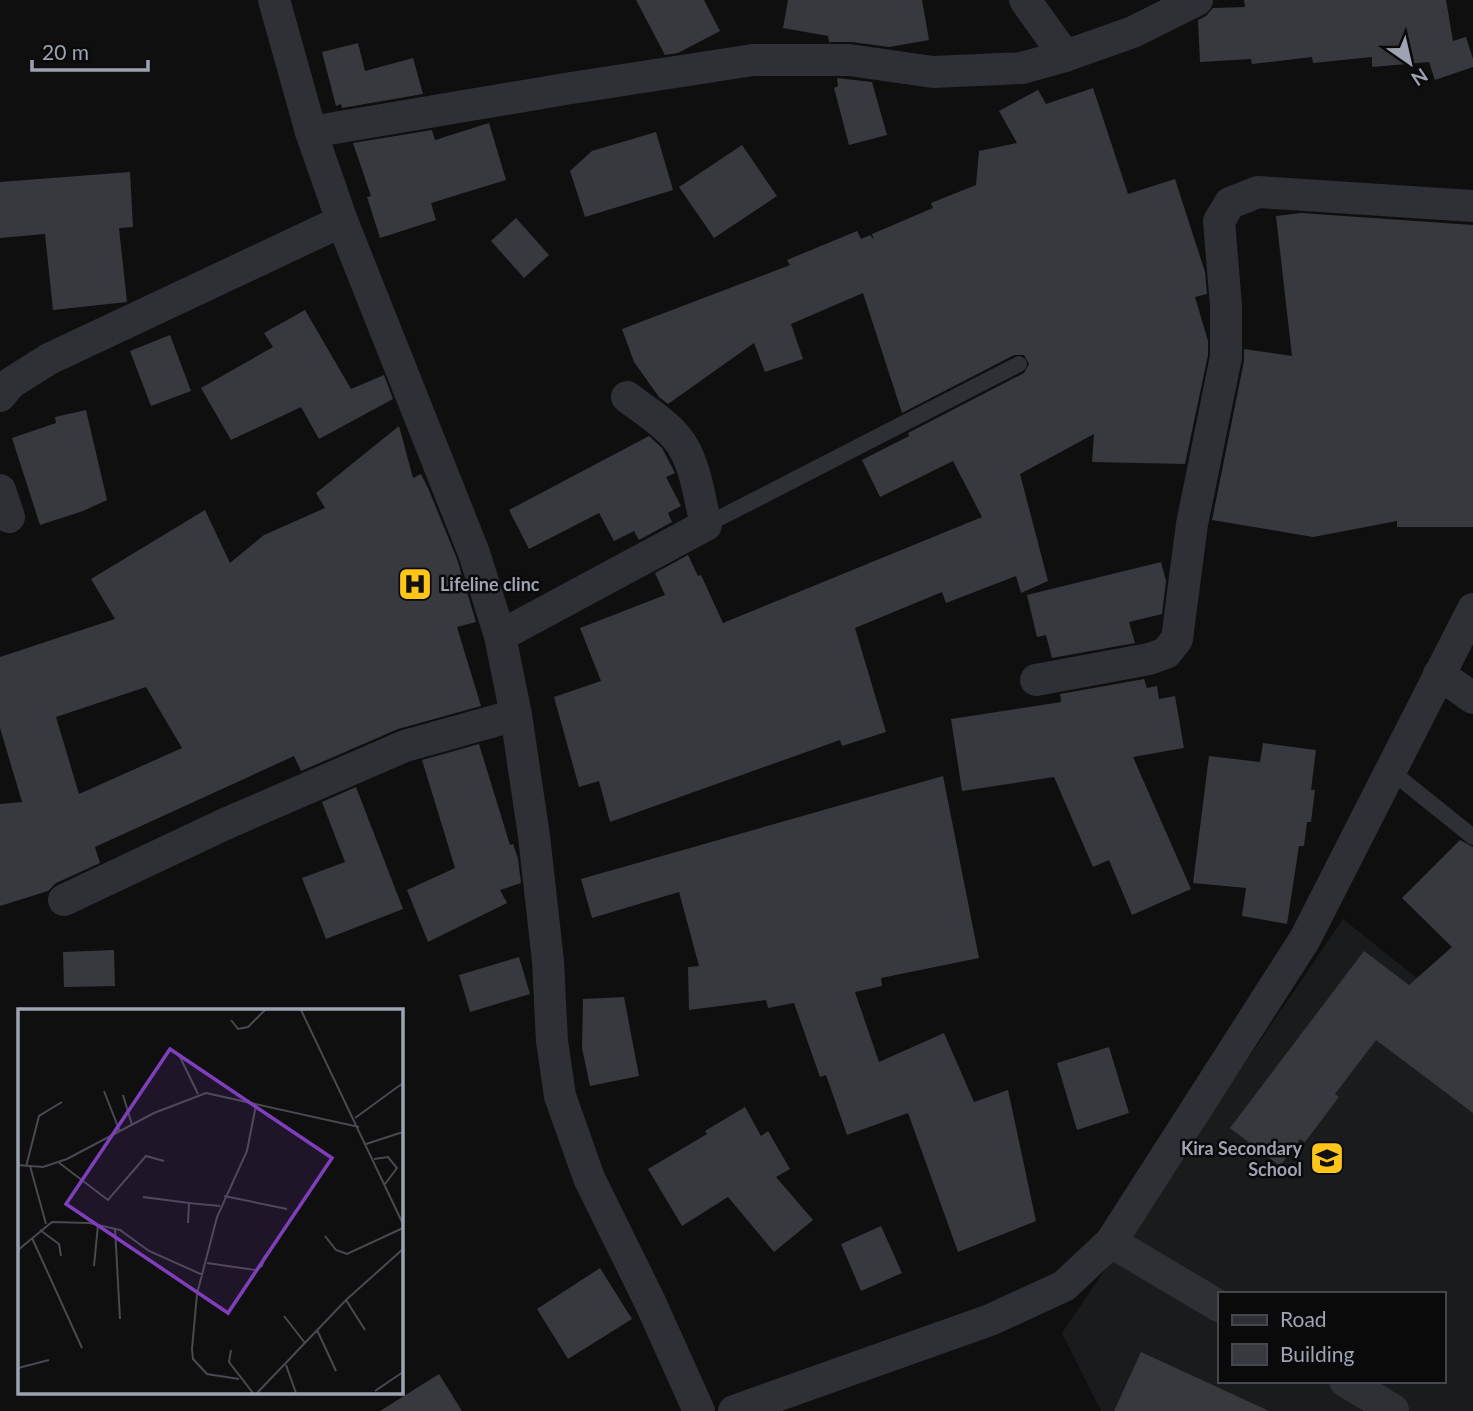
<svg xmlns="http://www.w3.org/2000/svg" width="1473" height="1411" font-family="Lato,sans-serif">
<rect width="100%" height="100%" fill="#0f0f10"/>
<path fill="#1a1b1d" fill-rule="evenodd" d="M 1343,919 L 1473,1023 L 1473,1411 L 1101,1411 L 1062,1333 ZM 1219,1294 L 1443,1294 L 1443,1381 L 1219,1381 Z"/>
<g fill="#38393e" fill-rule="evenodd">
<path d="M 636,0 L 704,0 L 720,31 L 678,53 L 665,55 Z"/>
<path d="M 788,0 L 922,0 L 929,40 L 889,47 L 852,42 L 829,42 L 828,36 L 783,28 Z"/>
<path d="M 1244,0 L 1446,0 L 1453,41 L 1466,37 L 1473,59 L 1473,67 L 1435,80 L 1429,62 L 1372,67 L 1372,57 L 1313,63 L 1312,57 L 1252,64 L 1251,59 L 1200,62 L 1198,20 L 1206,16 L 1213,8 L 1245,7 Z"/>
<path d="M 358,43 L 365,71 L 413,58 L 423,94 L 342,108 L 341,104 L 336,106 L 322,52 Z"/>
<path d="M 837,78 L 872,82 L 887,135 L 849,145 L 834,88 L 838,86 Z"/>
<path d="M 1093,88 L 1128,194 L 1175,179 L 1205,272 L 1207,294 L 1195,297 L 1208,341 L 1208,355 L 1185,464 L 1092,462 L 1094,434 L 1020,474 L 1048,581 L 1021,593 L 1016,576 L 946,603 L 942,592 L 855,628 L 886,732 L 842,746 L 840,740 L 610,822 L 599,781 L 579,787 L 554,697 L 601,681 L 580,628 L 665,595 L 655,573 L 688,555 L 698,576 L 701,575 L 723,623 L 982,517 L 953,461 L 880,497 L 862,460 L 909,436 L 908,433 L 1024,373 L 1029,364 L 1024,355 L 1014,355 L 902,413 L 863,293 L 791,324 L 803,359 L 765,372 L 754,343 L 668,404 L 659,397 L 634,362 L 622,329 L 790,265 L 787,260 L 857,231 L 861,239 L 870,235 L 874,240 L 872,234 L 933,208 L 931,203 L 976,185 L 979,151 L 1017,143 L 999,111 L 1038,90 L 1046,104 Z"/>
<path d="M 489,123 L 506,180 L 431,203 L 436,220 L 380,238 L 367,197 L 371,196 L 353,143 L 432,130 L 435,140 Z"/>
<path d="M 656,132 L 673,190 L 585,217 L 570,171 L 592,151 Z"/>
<path d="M 742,145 L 777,196 L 714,238 L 679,187 Z"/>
<path d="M 130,172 L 133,227 L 119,228 L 127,302 L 53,310 L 45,234 L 0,238 L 0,182 Z"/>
<path d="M 1301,213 L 1473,225 L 1473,527 L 1397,527 L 1397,521 L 1313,537 L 1212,520 L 1244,361 L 1244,349 L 1292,356 L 1276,216 Z"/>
<path d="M 516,218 L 549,255 L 524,278 L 491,241 Z"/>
<path d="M 305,310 L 351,389 L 384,375 L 393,399 L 319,439 L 301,407 L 231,440 L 201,388 L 273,347 L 264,333 Z"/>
<path d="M 170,335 L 191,391 L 151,406 L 130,351 Z"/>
<path d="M 86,410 L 107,500 L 83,511 L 40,525 L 12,438 L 56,423 L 55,417 Z"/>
<path d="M 399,426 L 413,478 L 421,474 L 428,488 L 457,559 L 476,622 L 457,627 L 481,706 L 398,729 L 301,771 L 294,756 L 95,847 L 100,863 L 56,883 L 48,891 L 0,906 L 0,804 L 22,802 L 0,728 L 0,657 L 115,619 L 91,579 L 205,510 L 230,563 L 264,535 L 325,508 L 316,493 ZM 146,687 L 182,748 L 79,794 L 56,717 Z"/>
<path d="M 649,436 L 662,448 L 675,473 L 666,477 L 681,506 L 668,513 L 672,522 L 639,540 L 634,531 L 614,541 L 599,513 L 529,549 L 509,510 Z"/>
<path d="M 1161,562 L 1166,581 L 1162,614 L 1129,622 L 1135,643 L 1052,658 L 1046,635 L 1037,637 L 1027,595 Z"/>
<path d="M 1144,679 L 1147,688 L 1157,686 L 1159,699 L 1175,696 L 1184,748 L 1133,757 L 1191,889 L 1132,915 L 1109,860 L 1093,867 L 1054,777 L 962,791 L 951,719 L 1061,702 L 1060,694 Z"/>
<path d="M 1263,743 L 1316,750 L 1311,790 L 1315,790 L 1311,822 L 1307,822 L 1304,846 L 1299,846 L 1287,924 L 1242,916 L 1246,888 L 1193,883 L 1209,756 L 1260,762 Z"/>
<path d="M 479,744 L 510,845 L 513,844 L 518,859 L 521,883 L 500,890 L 507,903 L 428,942 L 407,890 L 455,868 L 422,760 Z"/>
<path d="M 943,776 L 979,958 L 881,978 L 882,986 L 855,992 L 879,1062 L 944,1033 L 974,1102 L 1008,1090 L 1036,1221 L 958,1252 L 908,1113 L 847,1135 L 826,1075 L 820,1077 L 794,1003 L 768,1008 L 766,1000 L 689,1010 L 688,967 L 699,966 L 679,892 L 592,918 L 581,879 Z"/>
<path d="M 356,787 L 403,909 L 326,939 L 302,878 L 345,862 L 322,802 Z"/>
<path d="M 1460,840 L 1473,847 L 1473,1113 L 1376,1040 L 1335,1094 L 1339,1097 L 1305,1142 L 1300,1139 L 1280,1166 L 1230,1128 L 1364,951 L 1409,985 L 1452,947 L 1402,898 Z"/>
<path d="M 114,950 L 115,986 L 64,987 L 63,952 Z"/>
<path d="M 519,957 L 530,994 L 470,1012 L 459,975 Z"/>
<path d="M 624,997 L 639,1076 L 590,1086 L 582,1048 L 583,999 Z"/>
<path d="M 1109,1047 L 1129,1113 L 1077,1130 L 1057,1063 Z"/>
<path d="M 745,1107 L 761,1136 L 768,1131 L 790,1169 L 776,1177 L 813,1220 L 774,1252 L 728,1197 L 682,1226 L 648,1169 L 707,1134 L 705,1131 Z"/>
<path d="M 881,1226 L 902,1273 L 861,1291 L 841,1244 Z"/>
<path d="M 600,1268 L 632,1319 L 568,1359 L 537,1309 Z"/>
<path d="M 1141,1352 L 1269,1411 L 1114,1411 Z"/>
<path d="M 439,1374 L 462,1411 L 380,1411 Z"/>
</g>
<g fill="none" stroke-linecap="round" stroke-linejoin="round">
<g stroke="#2f3035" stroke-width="16">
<path d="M 706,525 L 1019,364"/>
<path d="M 1391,771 L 1473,837"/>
</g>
<g stroke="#2f3035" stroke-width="32">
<path d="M 274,0 L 311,132 L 342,221 L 474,553 L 500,636 L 516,715 L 534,836 L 548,961 L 552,1041 L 560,1096 L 589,1178 L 650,1302 L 699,1411"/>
<path d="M 1025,0 L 1065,56"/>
<path d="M 311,132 L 565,89 L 753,60 L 849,60 L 933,72 L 1022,68 L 1065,56 L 1133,32 L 1197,0"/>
<path d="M 0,396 L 11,383 L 49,359 L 342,221"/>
<path d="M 0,490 L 9,517"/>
<path d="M 500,636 L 706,525 C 699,498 696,461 677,438 C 664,422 644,410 627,397"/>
<path d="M 1439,674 L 1473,698"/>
<path d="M 1036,680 L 1149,659 L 1166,653 L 1177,639 L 1192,524 L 1226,357 L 1226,306 L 1219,221 L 1230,203 L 1258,192 L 1473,206"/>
<path d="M 64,900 L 225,824 L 405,746 L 516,715"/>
<path d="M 1111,1242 L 1219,1306"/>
<path d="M 1345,1381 L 1393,1410"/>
<path d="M 734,1411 L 990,1320 L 1064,1286 L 1111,1242 L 1305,939 L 1473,609"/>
</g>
</g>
<defs>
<g id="hospital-square" transform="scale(1.75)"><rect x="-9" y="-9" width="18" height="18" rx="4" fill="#ffc518" stroke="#0a0a0b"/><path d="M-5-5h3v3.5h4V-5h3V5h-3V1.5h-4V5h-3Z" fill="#111"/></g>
<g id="school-square" transform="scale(1.75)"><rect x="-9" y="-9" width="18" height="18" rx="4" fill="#ffc518" stroke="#0a0a0b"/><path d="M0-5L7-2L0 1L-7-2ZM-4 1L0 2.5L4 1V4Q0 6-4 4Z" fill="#111"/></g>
</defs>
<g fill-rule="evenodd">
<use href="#hospital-square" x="415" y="584"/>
<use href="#school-square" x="1327" y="1158"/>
</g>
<g text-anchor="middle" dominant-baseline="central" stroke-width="5" stroke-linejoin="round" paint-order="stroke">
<g font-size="18" font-weight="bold" fill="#9ea3b3" stroke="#0a0a0b" text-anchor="start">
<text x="440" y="584">Lifeline clinc</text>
<text x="1302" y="1148" text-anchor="end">Kira Secondary<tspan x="1302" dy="21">School</tspan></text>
</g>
</g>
<g transform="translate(18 1009)">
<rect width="385" height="385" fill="#0f0f10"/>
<path fill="none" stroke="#484a51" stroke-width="2" d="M 283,1 L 385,215M 213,11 L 220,20 L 230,18 L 247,1M 161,46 L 180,85M 86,82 L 102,123M 105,86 L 114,116M 337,109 L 385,74M 348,135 L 385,123M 356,150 L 370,148 L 379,159 L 367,175M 40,153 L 90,191 L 128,147 L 146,152M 0,156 L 25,158 L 49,150 L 136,104 L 188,84 L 341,118M 12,157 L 28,215M 8,158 L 21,107 L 44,93M 206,187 L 269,200M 125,188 L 171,194M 170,214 L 171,194 L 202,197M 97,219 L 102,310M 22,221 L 41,235 L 43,247M 307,227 L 318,241 L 329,245 L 385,219M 14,229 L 64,339M 0,241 L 34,213 L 71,214 L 102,221 L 131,242 L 185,266M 189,254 L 237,261 L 244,257 L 247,246M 76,257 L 80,216M 328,291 L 347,321M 266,307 L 287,334M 299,321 L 318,362M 213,341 L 211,353 L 235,384M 268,356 L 278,384M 0,359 L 31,351M 221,370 L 189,365 L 175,350 L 174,340 L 179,285 L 199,208 L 229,142 L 238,96M 357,382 L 385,363M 239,384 L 328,291 L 385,240"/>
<path fill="#803ebd" fill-opacity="0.15" stroke="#803ebd" stroke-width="3.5" d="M 152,40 L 314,149 L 210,304 L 48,195 Z"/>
<rect width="385" height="385" fill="none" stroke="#9ea3b3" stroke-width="3.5"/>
</g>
<rect x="1218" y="1292" width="228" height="91" fill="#0a0a0b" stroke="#45474e" stroke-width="2"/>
<rect x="1232" y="1315" width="35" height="10" fill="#2f3035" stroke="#45474e" stroke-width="2"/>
<text x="1280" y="1327" font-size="21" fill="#9ea3b3">Road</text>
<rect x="1232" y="1344" width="35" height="21" fill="#38393e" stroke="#45474e" stroke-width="2"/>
<text x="1280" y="1362" font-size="21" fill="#9ea3b3">Building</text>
<g transform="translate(1410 63) rotate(146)" stroke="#0a0a0b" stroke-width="5" paint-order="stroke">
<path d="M0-5L12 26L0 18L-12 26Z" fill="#9ea3b3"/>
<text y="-10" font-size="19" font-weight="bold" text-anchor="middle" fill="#9ea3b3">N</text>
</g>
<path d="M32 60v10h116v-10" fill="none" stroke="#9ea3b3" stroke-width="3.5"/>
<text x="42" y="60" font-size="21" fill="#9ea3b3" stroke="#0a0a0b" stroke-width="5" paint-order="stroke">20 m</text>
</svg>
